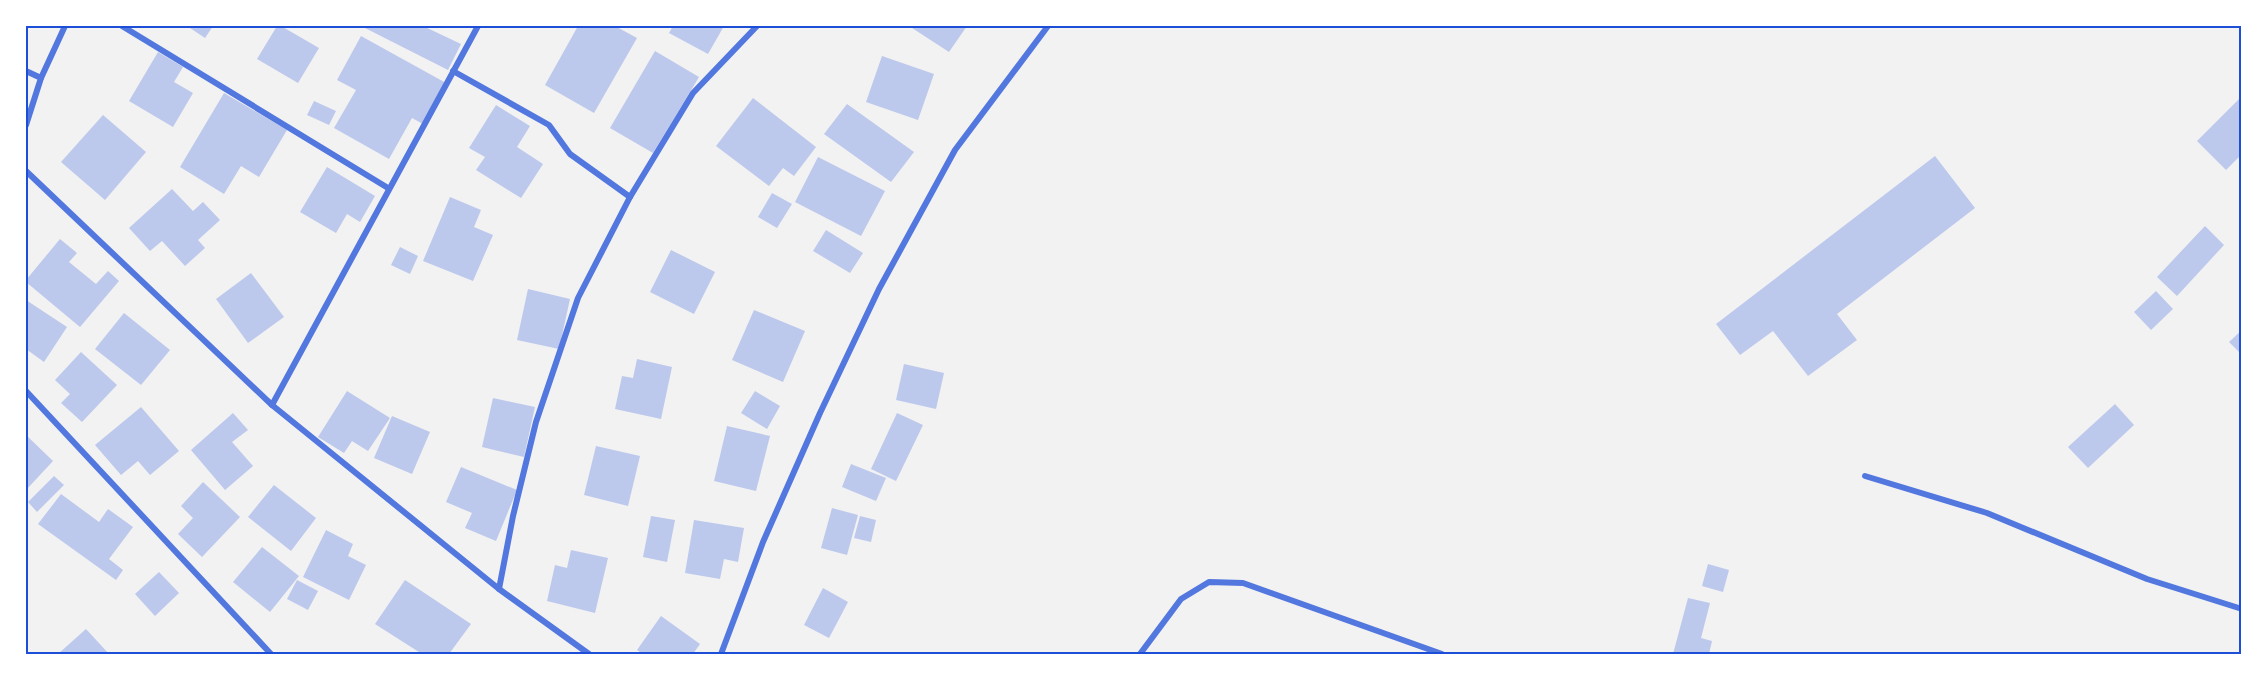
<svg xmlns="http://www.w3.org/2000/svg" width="2267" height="680" font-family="Bitter,serif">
<rect width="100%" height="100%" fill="#f2f2f2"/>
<g fill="#bdc9ec">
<path d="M 187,26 L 213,26 L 205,38 Z"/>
<path d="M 277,26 L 281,26 L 319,48 L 298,83 L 257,59 Z"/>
<path d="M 366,26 L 423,26 L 461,44 L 448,70 L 365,28 Z"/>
<path d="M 578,26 L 615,26 L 637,38 L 594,113 L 545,85 Z"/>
<path d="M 673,26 L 724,26 L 708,54 L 669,33 Z"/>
<path d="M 909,26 L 967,26 L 949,52 Z"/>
<path d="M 361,36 L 446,83 L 423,124 L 412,118 L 389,159 L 334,128 L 356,90 L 337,80 Z"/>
<path d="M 655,51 L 699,77 L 653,153 L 610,128 Z"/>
<path d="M 158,52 L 183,67 L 174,82 L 193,93 L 173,127 L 129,101 Z"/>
<path d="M 882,56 L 934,74 L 918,120 L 866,102 Z"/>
<path d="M 224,93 L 287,130 L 259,177 L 241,166 L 224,194 L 180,167 Z"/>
<path d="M 2242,96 L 2242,154 L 2226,170 L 2197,141 Z"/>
<path d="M 753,98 L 816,147 L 794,176 L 783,168 L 769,186 L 716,146 Z"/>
<path d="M 314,101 L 336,111 L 329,125 L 307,115 Z"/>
<path d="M 847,104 L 914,152 L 891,182 L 824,134 Z"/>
<path d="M 496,105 L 530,126 L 517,147 L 543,164 L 521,198 L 476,170 L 485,157 L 469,148 Z"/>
<path d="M 103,115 L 146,152 L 105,200 L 61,162 Z"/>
<path d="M 1935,156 L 1975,208 L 1837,314 L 1857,340 L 1808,376 L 1773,331 L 1740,355 L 1716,324 Z"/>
<path d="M 818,157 L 885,191 L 861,236 L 795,202 Z"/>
<path d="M 327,167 L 375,196 L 360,222 L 347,214 L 336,233 L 300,212 Z"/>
<path d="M 172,189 L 193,211 L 203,202 L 220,220 L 198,240 L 205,248 L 185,266 L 162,241 L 150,251 L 129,228 Z"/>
<path d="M 772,193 L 792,204 L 777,228 L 758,217 Z"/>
<path d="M 450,197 L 481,210 L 474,227 L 493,235 L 473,281 L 423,261 Z"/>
<path d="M 2205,226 L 2224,245 L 2177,296 L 2157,277 Z"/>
<path d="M 826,230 L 863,253 L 850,273 L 813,251 Z"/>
<path d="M 60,239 L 77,253 L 69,262 L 96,284 L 108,271 L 119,281 L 80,327 L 26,282 L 26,280 Z"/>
<path d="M 400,247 L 418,256 L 410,274 L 391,265 Z"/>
<path d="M 671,250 L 715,272 L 694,314 L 650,292 Z"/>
<path d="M 251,273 L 284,317 L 248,343 L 216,299 Z"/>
<path d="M 528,289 L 570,299 L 559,349 L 517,340 Z"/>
<path d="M 2156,291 L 2173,309 L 2151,330 L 2134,312 Z"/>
<path d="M 26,300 L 67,327 L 44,362 L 26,349 Z"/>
<path d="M 754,310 L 805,331 L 783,382 L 732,360 Z"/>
<path d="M 124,313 L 170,350 L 141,385 L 95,349 Z"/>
<path d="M 2242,330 L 2242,355 L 2229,342 Z"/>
<path d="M 81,352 L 117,385 L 82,422 L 61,403 L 70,394 L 55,380 Z"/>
<path d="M 637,359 L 672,367 L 661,419 L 615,409 L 622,376 L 633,378 Z"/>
<path d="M 904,364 L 944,373 L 936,409 L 896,400 Z"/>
<path d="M 347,391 L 390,418 L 368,451 L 352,441 L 344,453 L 318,437 Z"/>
<path d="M 755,391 L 780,406 L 767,429 L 741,413 Z"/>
<path d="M 493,398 L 535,407 L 524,457 L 482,447 Z"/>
<path d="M 2115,404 L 2134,425 L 2088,468 L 2068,447 Z"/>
<path d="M 141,407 L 179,451 L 150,475 L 138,461 L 121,475 L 95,445 Z"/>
<path d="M 233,413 L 248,430 L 232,442 L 253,466 L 225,490 L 191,450 Z"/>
<path d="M 897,413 L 923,425 L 896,481 L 871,469 Z"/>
<path d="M 392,416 L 430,432 L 412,474 L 374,458 Z"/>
<path d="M 727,426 L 770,436 L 756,491 L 714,481 Z"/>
<path d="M 26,435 L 53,461 L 26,490 Z"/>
<path d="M 596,446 L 640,456 L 628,506 L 584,495 Z"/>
<path d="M 851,464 L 886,478 L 876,501 L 842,487 Z"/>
<path d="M 461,467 L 517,490 L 496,541 L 465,528 L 472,513 L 446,502 Z"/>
<path d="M 54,476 L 64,485 L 37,512 L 28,502 Z"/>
<path d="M 203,482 L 240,517 L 202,557 L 178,534 L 193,518 L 181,506 Z"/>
<path d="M 274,485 L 316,518 L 291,551 L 248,517 Z"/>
<path d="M 61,494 L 99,522 L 108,509 L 133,527 L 109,559 L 123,570 L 116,580 L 38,524 Z"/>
<path d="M 832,508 L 858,515 L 847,555 L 821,548 Z"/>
<path d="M 651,516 L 675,520 L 667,562 L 643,557 Z"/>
<path d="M 860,516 L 876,520 L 871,542 L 854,538 Z"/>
<path d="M 694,520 L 744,528 L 738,562 L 724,559 L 720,579 L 685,573 Z"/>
<path d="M 326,530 L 353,544 L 348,556 L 366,565 L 349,600 L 303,577 Z"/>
<path d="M 262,547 L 299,576 L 270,612 L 233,582 Z"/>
<path d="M 571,550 L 608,558 L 595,613 L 547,601 L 555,565 L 567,568 Z"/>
<path d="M 1708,564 L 1729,570 L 1723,592 L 1702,586 Z"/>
<path d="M 159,572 L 179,593 L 155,616 L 135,594 Z"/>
<path d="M 297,580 L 318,591 L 308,610 L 287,599 Z"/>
<path d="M 405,580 L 471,624 L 449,654 L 422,654 L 375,624 Z"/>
<path d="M 823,588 L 848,602 L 829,638 L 804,625 Z"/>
<path d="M 1688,598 L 1710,603 L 1701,638 L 1712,641 L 1709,654 L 1673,654 Z"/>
<path d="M 661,616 L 700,644 L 693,654 L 643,654 L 637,650 Z"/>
<path d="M 86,629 L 109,654 L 58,654 Z"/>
</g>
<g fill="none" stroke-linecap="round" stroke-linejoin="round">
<g stroke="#5277de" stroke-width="6">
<path d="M 122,26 L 388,188"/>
<path d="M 26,71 L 41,78 L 26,125"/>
<path d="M 453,71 L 549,125 L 570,154 L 630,197"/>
<path d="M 41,78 L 65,26"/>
<path d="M 26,171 L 272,405 L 499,589 L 589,654"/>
<path d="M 26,391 L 271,654"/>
<path d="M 272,405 L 478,26"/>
<path d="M 1865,476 L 1987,513 L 2147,579 L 2242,609"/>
<path d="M 499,589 L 513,516 L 536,422 L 578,298 L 630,197 L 693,93 L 757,26"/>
<path d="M 721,654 L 763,542 L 820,413 L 879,289 L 955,150 L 1048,26"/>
<path d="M 1140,654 L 1181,599 L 1209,582 L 1243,583 L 1442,654"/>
</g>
</g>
<rect width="2267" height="680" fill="none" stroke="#ffffff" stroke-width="54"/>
<rect x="27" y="27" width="2213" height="626" fill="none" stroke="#1d4ed8" stroke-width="2"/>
</svg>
